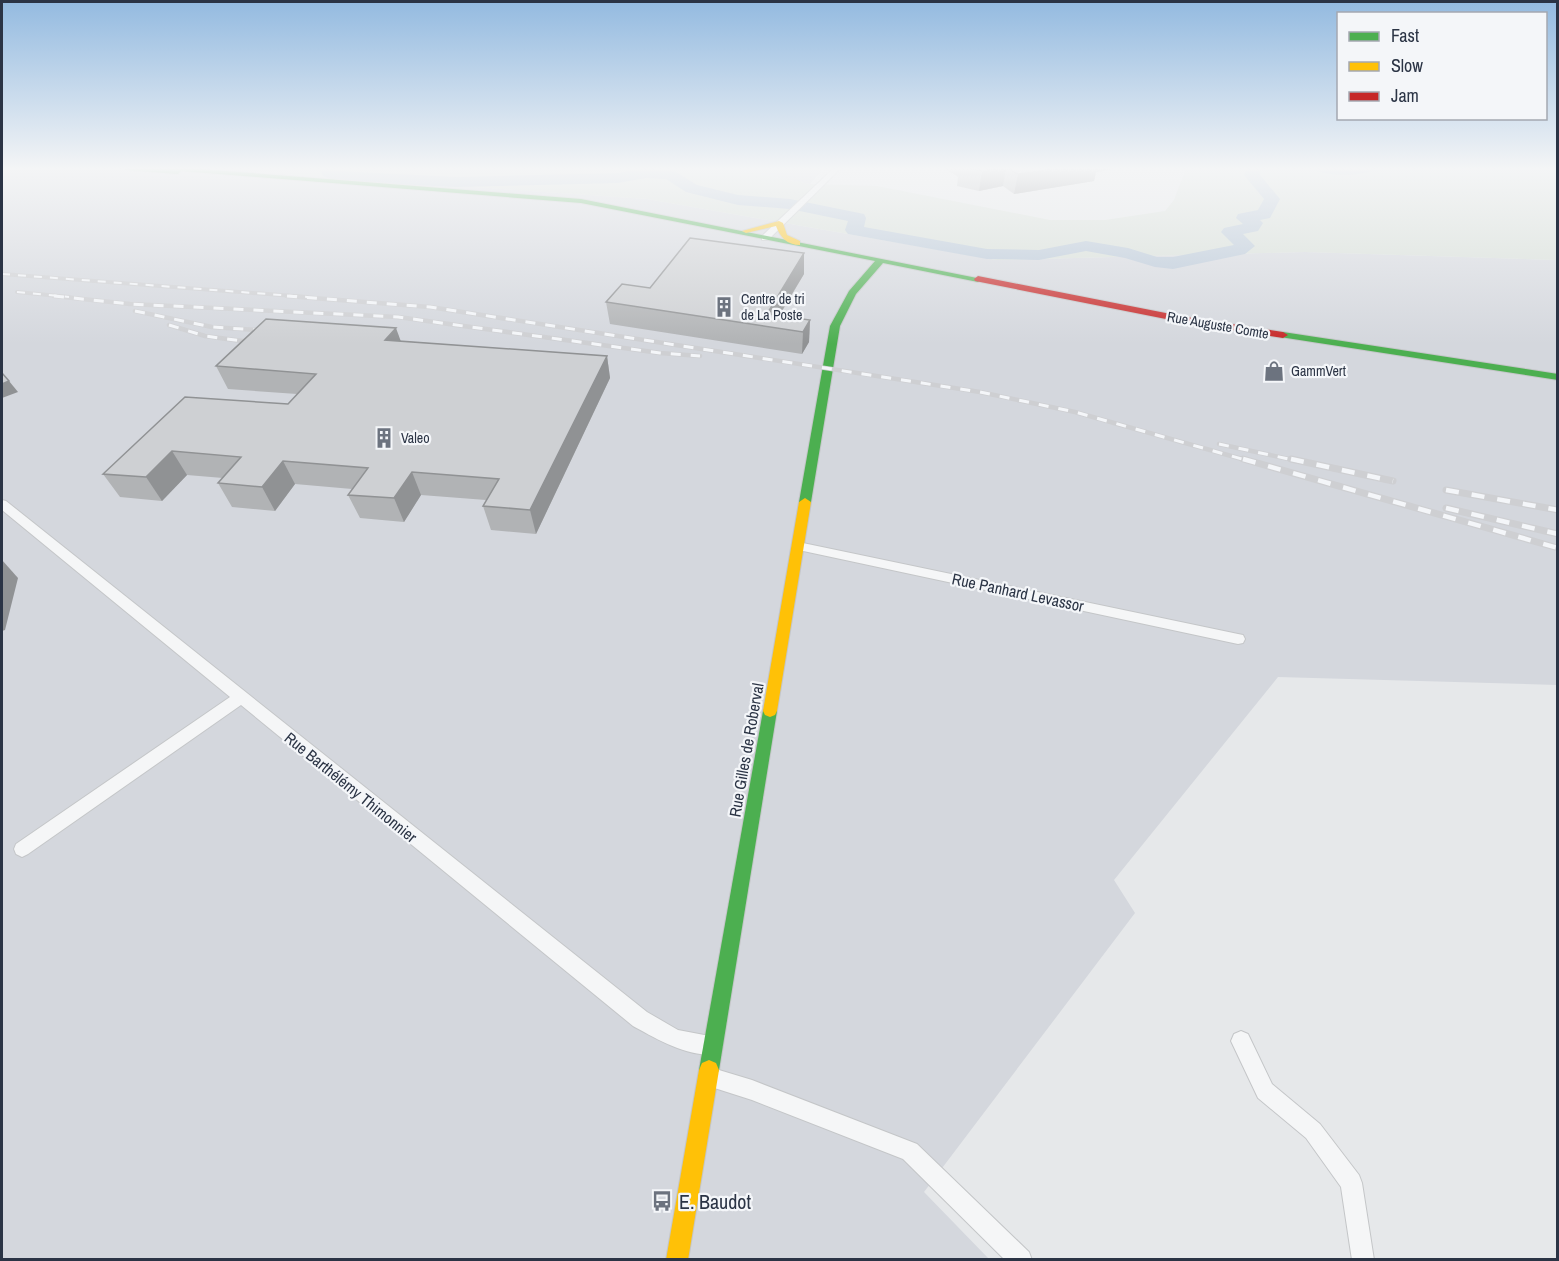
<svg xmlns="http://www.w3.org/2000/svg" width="1559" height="1261" font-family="'Archivo Narrow',sans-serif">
<rect width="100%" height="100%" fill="#e6e8ea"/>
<g fill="#d4d7dd">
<path d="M 2,168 L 196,168 L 647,199 L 997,260 L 1305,252 L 1557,260 L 1557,685 L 1278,677 L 1114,880 L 1135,913 L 924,1192 L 989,1259 L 2,1260 Z"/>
<path d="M 727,168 L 824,168 L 810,184 Z"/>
</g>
<path fill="#d6ded6" d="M 196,168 L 727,168 L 810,184 L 877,186 L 1050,220 L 1105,220 L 1165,211 L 1174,200 L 1186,168 L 1557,168 L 1557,260 L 1305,252 L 997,260 L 647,199 Z"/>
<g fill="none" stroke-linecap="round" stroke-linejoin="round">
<g fill="#b4c4d5" fill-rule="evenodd">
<path d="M 319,168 L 333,168 L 338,171 L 456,177 L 618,173 L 646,168 L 676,172 L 697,185 L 738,195 L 790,199 L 864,214 L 866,218 L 864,227 L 987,249 L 1039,250 L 1086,241 L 1128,248 L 1157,257 L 1173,257 L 1234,245 L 1221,232 L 1224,228 L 1243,224 L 1236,218 L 1238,214 L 1258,210 L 1264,199 L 1244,175 L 1247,168 L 1261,168 L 1260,175 L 1280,199 L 1270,218 L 1260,220 L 1263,223 L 1258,231 L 1243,234 L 1255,246 L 1245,254 L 1173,269 L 1155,267 L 1125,258 L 1086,251 L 1039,260 L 987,259 L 848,234 L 845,230 L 848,221 L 790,209 L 738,205 L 686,192 L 666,179 L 646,178 L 618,183 L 456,187 L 335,181 L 323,176 Z"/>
<path d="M 1313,168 L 1377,168 C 1369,177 1319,177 1313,168 Z"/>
</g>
<g stroke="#c4c6c8" stroke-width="2">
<g id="street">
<path d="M 834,168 L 841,168 L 768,240 L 762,240 L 762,236 Z"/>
<path d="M 2,500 L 6,501 L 647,1012 L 678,1030 L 720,1038 L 723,1045 L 720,1052 C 695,1062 655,1038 633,1026 L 241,705 L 28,854 L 22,857 L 16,854 L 14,849 L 16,844 L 230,697 L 2,510 Z"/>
<path d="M 798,542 L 1238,634 L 1243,635 L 1245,639 L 1243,643 L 1238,644 L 794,549 L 792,546 L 794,543 Z"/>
<path d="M 1241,1031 L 1248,1034 L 1272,1084 L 1320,1124 L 1359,1175 L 1362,1183 L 1374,1260 L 1352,1260 L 1341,1187 L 1306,1138 L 1258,1098 L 1231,1041 L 1234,1034 Z"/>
<path d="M 709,1067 L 752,1080 L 917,1144 L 1029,1252 L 1032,1260 L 1005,1260 L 903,1159 L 752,1100 L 702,1084 L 699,1077 L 702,1070 Z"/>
</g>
</g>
<g stroke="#c4c6c8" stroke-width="2">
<g id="fast">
<path d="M 123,168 L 188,168 L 581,199 L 982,279 L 978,282 L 883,263 L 856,294 L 840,326 L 811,502 L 805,506 L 799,502 L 830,326 L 849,291 L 875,261 L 581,203 L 181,171 L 178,174 L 126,170 Z"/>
<path d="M 1283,332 L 1558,374 L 1558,380 L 1280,337 L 1278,335 Z"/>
<path d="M 770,705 L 775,707 L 777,711 L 719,1070 L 716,1077 L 709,1080 L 702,1077 L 699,1070 L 763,711 L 765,707 Z"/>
</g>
</g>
<g stroke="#c4c6c8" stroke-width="2">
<g id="slow">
<path d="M 779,221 L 783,223 L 787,235 L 800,241 L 800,245 C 787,245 780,237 776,226 L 746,233 L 742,231 Z"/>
<path d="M 805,498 L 811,502 L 777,711 L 775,715 L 770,717 L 765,715 L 763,711 L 799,502 Z"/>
<path d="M 709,1060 L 716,1063 L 719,1070 L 688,1260 L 666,1260 L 699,1070 L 702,1063 Z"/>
</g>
</g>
<g stroke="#c4c6c8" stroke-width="2">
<path id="jam" d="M 978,276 L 1186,317 L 1283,332 L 1288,335 L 1283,338 L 1186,323 L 975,281 L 974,279 Z"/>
</g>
<use href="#street" fill="#f5f6f7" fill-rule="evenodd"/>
<use href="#fast" fill="#4caf50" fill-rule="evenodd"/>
<use href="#slow" fill="#ffc107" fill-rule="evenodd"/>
<use href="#jam" fill="#c62828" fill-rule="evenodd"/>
<g stroke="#cecfd2" stroke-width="4">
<g id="rail-far2">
<path d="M 2,274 L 307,297"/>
<path d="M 17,292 L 69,297"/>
</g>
</g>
<g stroke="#cecfd2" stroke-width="4.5">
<g id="rail-far1">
<path d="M 54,296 L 130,304 L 398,317 L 660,353 L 700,356"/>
<path d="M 287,296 L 430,307 L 980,392 L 1075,412 L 1249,461"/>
<path d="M 135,311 L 212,327 L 271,331"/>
<path d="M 169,325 L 205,336 L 257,343"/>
<path d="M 1219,444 L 1298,461"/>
</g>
</g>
<g stroke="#cecfd2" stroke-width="7">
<g id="rail">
<path d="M 1243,459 L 1558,548"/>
<path d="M 1291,459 L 1393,481"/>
<path d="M 1446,490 L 1558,510"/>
<path d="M 1446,508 L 1558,534"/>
</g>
</g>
<use href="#rail-far2" stroke="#f4f6f9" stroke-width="2" stroke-dasharray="8" stroke-linecap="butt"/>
<use href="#rail-far1" stroke="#f4f6f9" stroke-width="3" stroke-dasharray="10" stroke-linecap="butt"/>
<use href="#rail" stroke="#f4f6f9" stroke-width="4.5" stroke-dasharray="13" stroke-linecap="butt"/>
</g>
<g fill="#b1b3b5">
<path d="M 945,168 L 1121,168 L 1096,172 L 1094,181 L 1014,194 L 1003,186 L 979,191 L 957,186 L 958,177 Z"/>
<path d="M 804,274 L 780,315 L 810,320 L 809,342 L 802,354 L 610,324 L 606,302 L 650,288 Z"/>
<path d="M 401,341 L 607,356 L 610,378 L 536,534 L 491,530 L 483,506 L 486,500 L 421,495 L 404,522 L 360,518 L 348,495 L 352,489 L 295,484 L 275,511 L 232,507 L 218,483 L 223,478 L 187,475 L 162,501 L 120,497 L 103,474 L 288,404 L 297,394 L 228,389 L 216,366 Z"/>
</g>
<g fill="#909294">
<path d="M 1003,168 L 1006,168 L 1003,186 L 979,191 L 982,171 Z"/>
<path d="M 1060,168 L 1121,168 L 1096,172 L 1094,181 L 1014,194 L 1018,174 Z"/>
<path d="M 804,253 L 804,274 L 772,327 L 767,314 Z"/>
<path d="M 810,320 L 809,342 L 802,354 L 803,332 Z"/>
<path d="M 396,328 L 404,350 L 385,340 Z"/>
<path d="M 607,356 L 610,378 L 536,534 L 530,510 Z"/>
<path d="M 9,381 L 18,392 L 2,398 L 2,384 Z"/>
<path d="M 172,451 L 187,475 L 162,501 L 146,477 Z"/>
<path d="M 283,461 L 295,484 L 275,511 L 262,487 Z"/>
<path d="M 412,472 L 421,495 L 404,522 L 394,498 Z"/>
<path d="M 2,560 L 18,578 L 5,630 L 2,631 Z"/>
</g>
<g fill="#ced0d3" stroke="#909294" stroke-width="1.5">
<path d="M 966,168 L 1003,168 L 982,171 Z"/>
<path d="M 1007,168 L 1060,168 L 1018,174 Z"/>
<path d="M 690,238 L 804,253 L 767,314 L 810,320 L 803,332 L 606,302 L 622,284 L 650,288 Z"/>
<path d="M 266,319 L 396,328 L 385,340 L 607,356 L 530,510 L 483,506 L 499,479 L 412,472 L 394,498 L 348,495 L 368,468 L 283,461 L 262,487 L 218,483 L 241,457 L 172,451 L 146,477 L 103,474 L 185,397 L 288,404 L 316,374 L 216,366 Z"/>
<path d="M 2,373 L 9,381 L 2,384 Z"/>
</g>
<linearGradient id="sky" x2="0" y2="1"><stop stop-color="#93bae0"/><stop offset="0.49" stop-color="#f4f5f6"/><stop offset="1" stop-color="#f4f5f6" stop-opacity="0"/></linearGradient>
<rect width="1559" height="344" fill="url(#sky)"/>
<defs>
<g id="building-bare" transform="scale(1.62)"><path d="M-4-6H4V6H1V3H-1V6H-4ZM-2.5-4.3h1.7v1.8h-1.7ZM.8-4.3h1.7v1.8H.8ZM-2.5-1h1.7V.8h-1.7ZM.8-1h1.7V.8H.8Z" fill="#6c737f" stroke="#f4f6f9" stroke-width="2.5" paint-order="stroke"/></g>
<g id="shop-bare" transform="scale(1.62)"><path d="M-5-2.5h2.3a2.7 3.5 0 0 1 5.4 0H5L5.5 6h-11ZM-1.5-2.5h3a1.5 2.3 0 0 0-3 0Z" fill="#6c737f" stroke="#f4f6f9" stroke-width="2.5" paint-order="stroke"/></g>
<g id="bus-bare" transform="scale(1.62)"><path d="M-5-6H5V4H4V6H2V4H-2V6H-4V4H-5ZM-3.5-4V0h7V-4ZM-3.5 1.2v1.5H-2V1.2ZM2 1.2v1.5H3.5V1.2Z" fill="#6c737f" stroke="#f4f6f9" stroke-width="2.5" paint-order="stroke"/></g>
</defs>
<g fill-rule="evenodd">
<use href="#building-bare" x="724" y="307"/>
<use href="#shop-bare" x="1274" y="371"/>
<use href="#building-bare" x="384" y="438"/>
<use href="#bus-bare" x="662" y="1201"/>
</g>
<g text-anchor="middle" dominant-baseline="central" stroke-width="4.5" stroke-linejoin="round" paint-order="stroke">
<g font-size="14" fill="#2b3445" stroke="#f4f6f9" text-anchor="start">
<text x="741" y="299">Centre de tri<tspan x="741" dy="16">de La Poste</tspan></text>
<text x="1291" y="371">GammVert</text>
<text x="401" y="438">Valeo</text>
</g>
<g font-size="14" fill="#2b3445" stroke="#f4f6f9">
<text transform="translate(1218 325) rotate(10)">Rue Auguste Comte</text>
</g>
<g font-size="16" fill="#2b3445" stroke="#f4f6f9">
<text transform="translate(1018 592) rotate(12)">Rue Panhard Levassor</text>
<text transform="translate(746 750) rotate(-80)">Rue Gilles de Roberval</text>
<text transform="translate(351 787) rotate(39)">Rue Barthélémy Thimonnier</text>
</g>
<g font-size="20" fill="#2b3445" stroke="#f4f6f9" text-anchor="start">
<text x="679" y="1201">E. Baudot</text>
</g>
</g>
<rect width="1559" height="1261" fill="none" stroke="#2b3445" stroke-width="6"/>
<rect x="1337" y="12" width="210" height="108" fill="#f4f6f9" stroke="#a4a8b1" stroke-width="1.5"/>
<rect x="1349" y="32" width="30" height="9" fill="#4caf50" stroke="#a4a8b1" stroke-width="1.5"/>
<text x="1391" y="42" font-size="18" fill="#2b3445">Fast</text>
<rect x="1349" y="62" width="30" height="9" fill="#ffc107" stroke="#a4a8b1" stroke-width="1.5"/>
<text x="1391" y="72" font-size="18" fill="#2b3445">Slow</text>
<rect x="1349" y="92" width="30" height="9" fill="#c62828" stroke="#a4a8b1" stroke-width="1.5"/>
<text x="1391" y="102" font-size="18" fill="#2b3445">Jam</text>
</svg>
